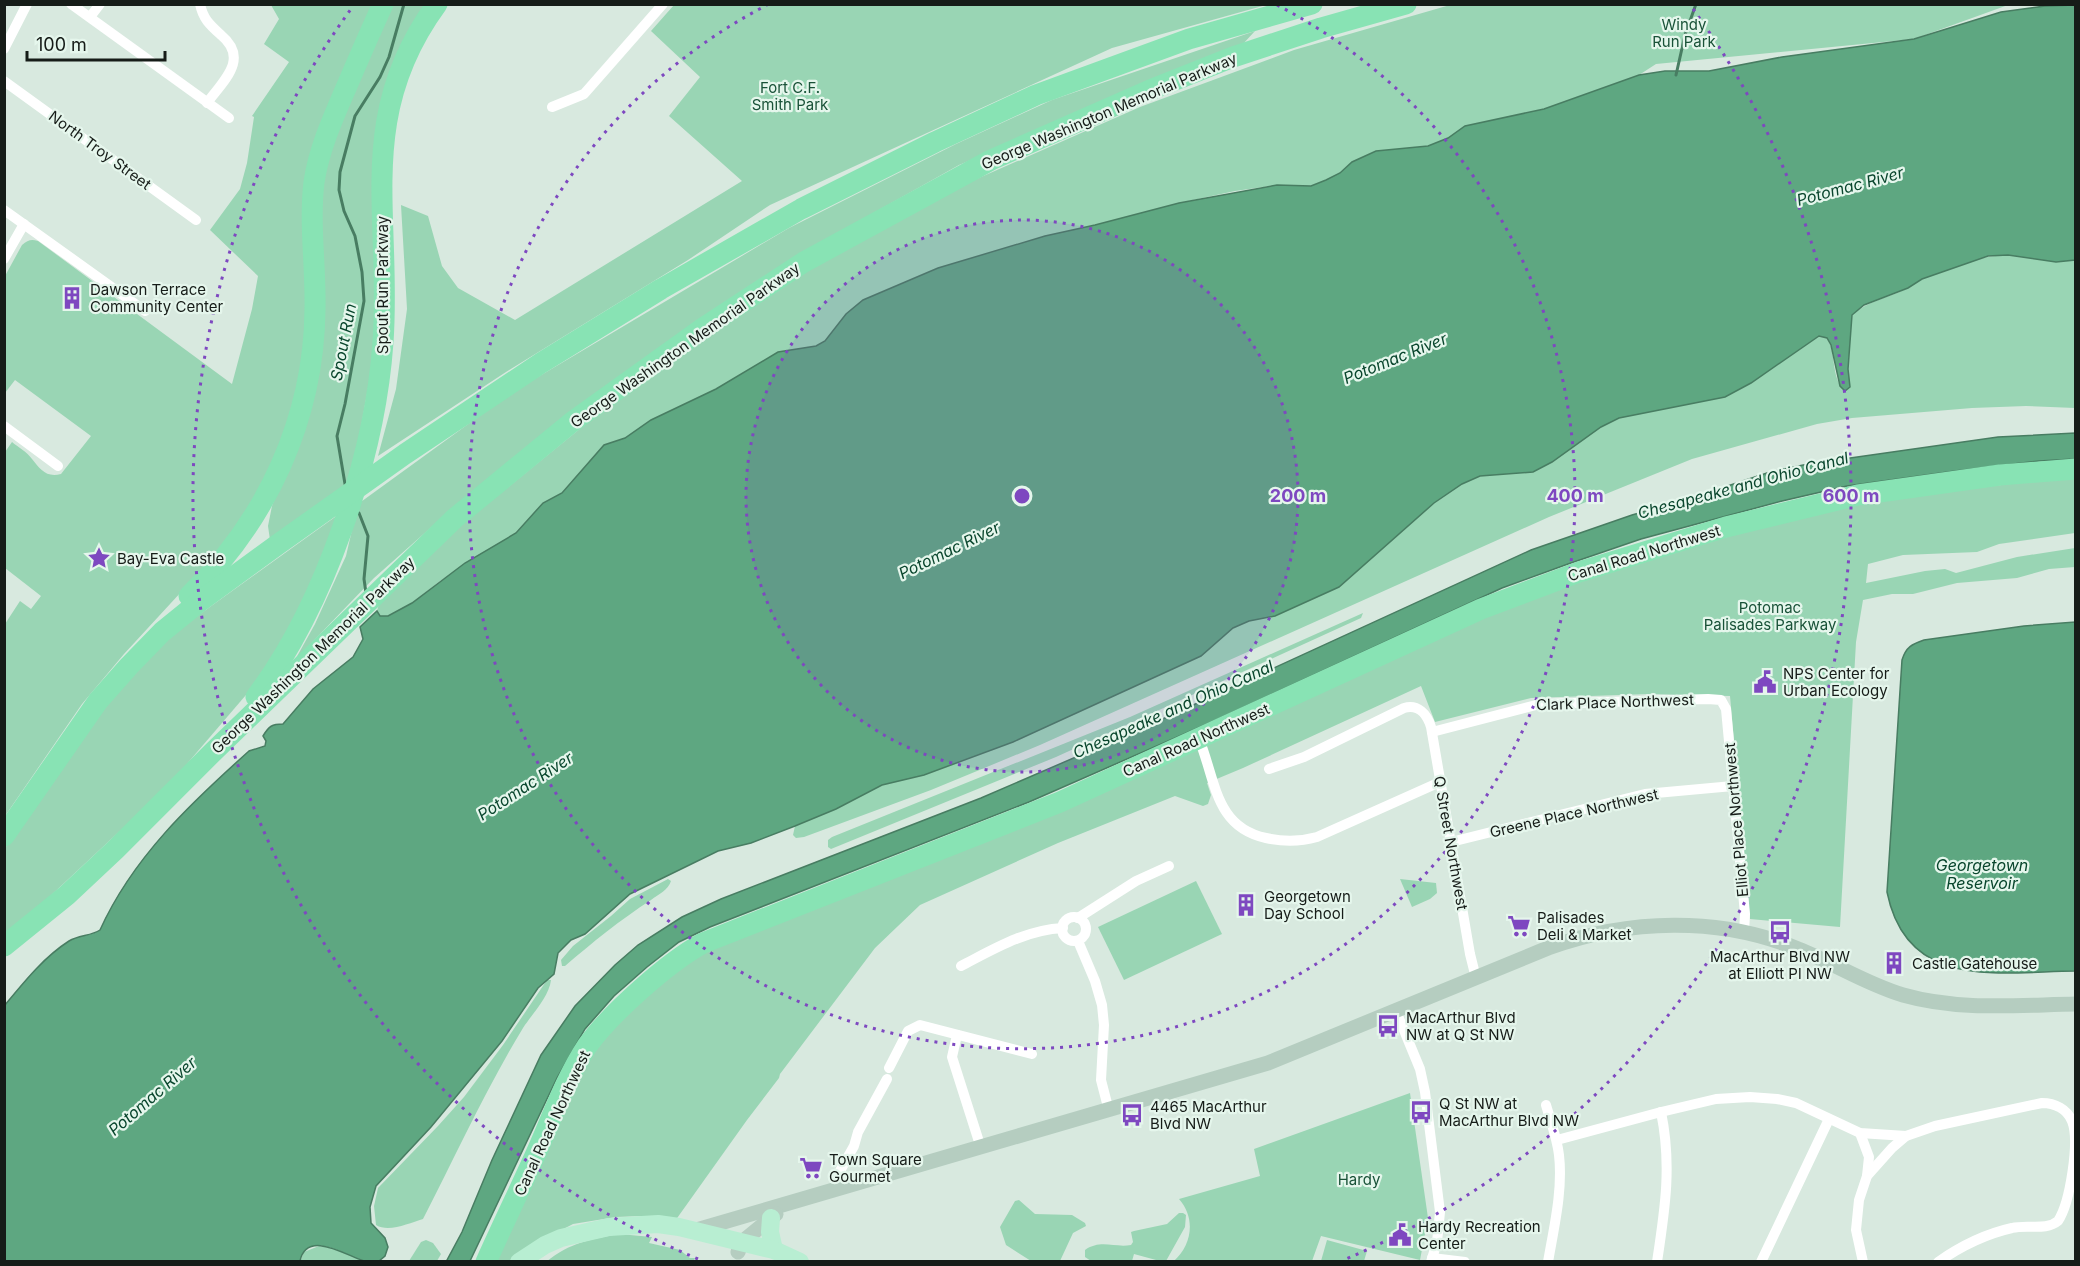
<svg xmlns="http://www.w3.org/2000/svg" width="2080" height="1266" font-family="Inter,sans-serif">
<rect width="100%" height="100%" fill="#d8e9df"/>
<g fill="#99d5b4">
<path d="M 271,5 L 374,5 L 330,101 L 305,363 L 280,446 L 236,535 L 205,566 L 124,654 L 82,704 L 5,816 L 5,624 L 20,601 L 31,609 L 41,596 L 5,568 L 5,452 L 12,442 C 18,447 27,452 32,459 C 40,469 46,478 61,474 L 91,436 L 15,380 L 5,393 L 5,276 L 22,245 C 28,240 31,239 38,241 L 232,384 L 252,309 L 258,276 L 210,230 L 240,189 L 247,163 L 254,117 L 252,116 L 289,62 L 264,44 L 279,19 Z"/>
<path d="M 391,5 L 429,5 L 393,70 L 378,332 L 351,483 L 270,540 L 268,526 L 272,506 L 302,427 L 318,199 L 326,159 Z"/>
<path d="M 674,5 L 1266,5 L 1112,48 L 770,205 L 688,260 L 506,372 L 378,456 L 396,389 L 407,309 L 401,205 L 428,216 L 442,266 L 458,288 L 515,320 L 742,181 L 669,116 L 700,77 L 651,31 Z"/>
<path d="M 1450,5 L 2008,5 L 1914,39 L 1656,64 L 1639,75 L 1544,109 L 1465,126 L 1448,138 L 1428,146 L 1376,151 L 1352,162 L 1340,173 L 1326,180 L 1311,186 L 1277,185 L 1235,191 L 1179,203 L 1095,225 L 1045,236 L 938,268 L 881,292 L 863,300 L 846,314 L 825,341 L 816,346 L 778,353 L 716,389 L 651,420 L 625,438 L 604,445 L 562,493 L 543,503 L 516,533 L 440,581 L 412,603 L 388,617 L 380,616 L 377,611 L 379,604 L 438,544 L 592,419 L 711,334 L 807,271 L 963,185 L 1140,107 L 1294,50 Z"/>
<path d="M 1255,31 L 1242,45 L 959,165 L 788,261 L 436,523 L 374,578 L 295,660 L 315,624 L 346,556 L 358,504 L 511,393 L 789,228 L 956,144 L 1052,100 Z"/>
<path d="M 2008,255 L 2056,262 L 2075,260 L 2075,408 L 2026,406 L 1972,408 L 1852,418 L 1817,424 L 1692,459 L 1549,517 L 1040,745 L 931,790 L 804,837 L 796,838 L 793,835 L 795,826 L 836,809 L 882,785 L 924,775 L 1013,742 L 1201,656 L 1233,628 L 1249,621 L 1275,616 L 1339,587 L 1434,503 L 1462,484 L 1480,476 L 1533,472 L 1552,462 L 1601,427 L 1619,418 L 1725,397 L 1751,383 L 1819,336 L 1827,338 C 1837,353 1830,377 1845,391 L 1850,387 L 1848,369 L 1852,315 C 1868,301 1887,298 1906,289 C 1912,286 1917,282 1922,279 C 1947,266 1980,256 2008,255 Z"/>
<path d="M 2075,476 L 2075,533 L 1999,544 L 1977,552 L 1903,555 L 1868,564 L 1866,583 L 1925,571 L 1945,569 L 1956,573 L 2017,557 L 2075,548 L 2075,567 L 2049,569 L 2017,578 L 1957,583 L 1913,594 L 1892,594 L 1863,600 L 1856,642 L 1840,927 L 1750,919 L 1730,696 L 1650,694 L 1531,698 L 1435,722 L 1421,686 L 1243,768 L 1207,783 L 1211,795 L 1208,804 L 1203,806 L 1175,796 L 1058,843 L 920,905 L 875,948 L 780,1074 L 779,1078 L 747,1120 L 675,1221 L 640,1216 L 616,1217 L 573,1224 L 546,1238 L 511,1261 L 491,1262 L 589,1052 L 681,963 L 1562,583 L 1845,504 Z"/>
<path d="M 342,512 L 317,578 L 263,675 L 168,786 L 46,900 L 5,934 L 5,848 L 86,729 L 152,653 L 196,617 Z"/>
<path d="M 1363,613 L 1361,618 L 1056,757 L 831,849 L 828,847 L 828,840 L 832,837 L 1130,717 Z"/>
<path d="M 668,879 L 671,881 C 668,890 659,894 651,900 C 620,920 593,942 565,966 L 562,966 L 561,960 L 573,946 L 611,916 L 630,899 Z"/>
<path d="M 1400,879 L 1436,883 L 1437,893 L 1430,899 L 1412,907 Z"/>
<path d="M 1196,881 L 1222,934 L 1124,980 L 1098,927 Z"/>
<path d="M 547,980 L 551,980 C 549,997 532,1014 523,1028 C 486,1089 456,1155 423,1219 C 409,1223 389,1233 376,1225 L 374,1206 L 378,1188 L 438,1126 L 464,1097 L 503,1045 Z"/>
<path d="M 1410,1093 L 1428,1218 L 1420,1260 L 1321,1236 L 1312,1261 L 1174,1261 C 1192,1245 1196,1218 1179,1199 L 1260,1176 L 1254,1149 Z"/>
<path d="M 1019,1200 L 1035,1214 L 1072,1215 L 1085,1223 L 1086,1226 L 1073,1233 L 1060,1261 L 1031,1261 L 1006,1245 L 1000,1227 L 1015,1201 Z"/>
<path d="M 1179,1213 L 1183,1213 L 1186,1215 L 1185,1227 L 1166,1261 L 1156,1261 L 1156,1260 L 1134,1254 L 1132,1261 L 1091,1261 L 1085,1257 L 1085,1250 C 1101,1239 1114,1248 1131,1245 L 1133,1242 L 1131,1232 L 1134,1231 L 1167,1224 Z"/>
<path d="M 619,1234 L 652,1237 L 649,1243 L 680,1250 L 690,1258 L 695,1258 L 693,1262 L 546,1262 C 571,1242 589,1240 619,1234 Z"/>
<path d="M 426,1240 L 433,1243 L 441,1254 L 437,1261 L 409,1261 L 421,1242 Z"/>
<path d="M 1327,1240 L 1367,1251 L 1364,1261 L 1321,1261 Z"/>
<path d="M 319,1246 L 338,1249 L 365,1261 L 300,1262 L 304,1252 Z"/>
</g>
<g fill="#5ea781" stroke="#487d62" stroke-width="1.5">
<path d="M 2076,5 L 2075,260 L 2056,262 L 2008,255 L 1988,256 L 1922,279 L 1908,288 L 1864,305 L 1852,315 L 1848,369 L 1850,387 L 1845,391 L 1840,386 L 1831,345 L 1827,338 L 1819,336 L 1751,383 L 1725,397 L 1619,418 L 1601,427 L 1552,462 L 1533,472 L 1480,476 L 1462,484 L 1434,503 L 1339,587 L 1275,616 L 1249,621 L 1233,628 L 1201,656 L 1013,742 L 924,775 L 882,785 L 836,809 L 795,826 L 751,843 L 718,851 L 630,894 L 585,934 L 571,940 L 558,953 L 554,974 L 538,988 L 502,1041 L 431,1127 L 376,1186 L 370,1207 L 371,1223 L 385,1238 L 388,1247 L 385,1256 L 379,1261 C 374,1261 369,1262 364,1261 C 347,1256 307,1229 300,1261 L 5,1261 L 5,1005 C 24,982 44,957 69,941 C 79,935 91,936 100,930 C 133,857 191,803 249,751 L 265,746 L 266,741 L 263,736 C 269,726 272,724 283,724 L 313,689 L 353,657 L 363,639 L 360,627 L 377,611 L 380,616 L 388,616 L 412,603 L 465,563 L 516,533 L 543,503 L 562,493 L 604,445 L 625,438 L 651,420 L 716,389 L 778,352 L 816,346 L 825,341 L 846,314 L 863,300 L 938,268 L 1045,236 L 1095,225 L 1179,203 L 1277,185 L 1311,186 L 1326,180 L 1340,173 L 1352,162 L 1376,151 L 1428,146 L 1448,138 L 1465,126 L 1544,109 L 1639,75 L 1665,71 L 1709,71 L 1782,57 L 1914,39 L 2001,12 L 2045,6 Z"/>
<path d="M 2075,433 L 2075,459 L 2039,461 L 1955,471 L 1847,486 L 1782,501 L 1641,539 L 1568,564 L 1502,588 L 1216,720 L 1029,802 L 710,927 L 679,942 L 647,967 L 614,996 L 585,1029 L 557,1078 L 470,1261 L 446,1262 L 462,1232 L 492,1160 L 541,1055 L 575,1006 L 615,965 L 638,945 L 682,917 L 721,899 L 981,798 L 1143,728 L 1531,550 L 1632,515 L 1688,499 L 1770,472 L 1808,464 L 1998,437 Z"/>
<path d="M 2075,622 L 2075,971 C 1998,972 1907,991 1887,892 L 1902,660 C 1906,647 1912,644 1924,640 L 2024,626 Z"/>
</g>
<g fill="none" stroke-linecap="round" stroke-linejoin="round">
<g stroke="#487d62" stroke-width="3">
<path d="M 1676,75 L 1685,35 L 1696,4"/>
<path d="M 345,484 L 337,436 L 345,404 L 364,301 L 362,272 L 355,236 L 344,211 L 339,190 L 340,172 L 355,116 L 380,77 L 389,57 L 404,4"/>
<path d="M 359,513 L 368,536 L 364,579 L 366,593"/>
</g>
<g stroke="#fff" stroke-width="10">
<path d="M 71,4 L 229,118"/>
<path d="M 200,4 C 203,19 210,25 221,35 C 250,59 223,81 207,103"/>
<path d="M 90,17 L 100,4"/>
<path d="M 4,49 L 27,4"/>
<path d="M 4,81 L 196,220"/>
<path d="M 552,107 L 584,94 L 663,4"/>
<path d="M 4,210 L 145,311"/>
<path d="M 4,259 L 24,224"/>
<path d="M 4,426 L 58,466"/>
<path d="M 1432,732 L 1540,704 L 1708,699 L 1721,700 L 1726,709 L 1745,914 L 1744,933"/>
<path d="M 1199,739 C 1216,781 1215,827 1266,838 C 1284,842 1299,842 1317,837 L 1440,782"/>
<path d="M 1269,769 L 1304,757 L 1404,708 C 1418,704 1427,714 1431,727 L 1470,954 L 1476,978"/>
<path d="M 1451,842 L 1645,794 L 1733,786"/>
<circle cx="1074" cy="929" r="12"/>
<path d="M 1078,918 L 1136,881 L 1169,866"/>
<path d="M 1078,941 L 1095,981 L 1102,1005 L 1104,1025 L 1101,1080 L 1109,1111"/>
<path d="M 961,966 C 994,949 1025,930 1063,928"/>
<path d="M 1396,1011 L 1420,1069 L 1425,1092 L 1440,1212 L 1437,1242 L 1431,1262"/>
<path d="M 957,1035 L 952,1057 L 981,1148"/>
<path d="M 889,1068 L 908,1031 L 920,1025 L 1032,1054"/>
<path d="M 1546,1105 C 1551,1122 1557,1138 1559,1155 C 1563,1190 1554,1227 1548,1262"/>
<path d="M 1860,1133 L 1869,1157 L 1867,1176"/>
<path d="M 1557,1140 L 1661,1112 L 1716,1099 L 1750,1097 L 1777,1099 L 1796,1103 L 1860,1133 L 1906,1136"/>
<path d="M 838,1190 L 840,1171 L 854,1146 L 858,1132 L 887,1079"/>
<path d="M 1432,1258 L 1465,1262"/>
<path d="M 1657,1262 C 1665,1209 1672,1165 1661,1112"/>
<path d="M 1761,1262 L 1829,1119"/>
<path d="M 1863,1262 L 1856,1230 L 1859,1200 L 1867,1176 L 1892,1148 L 1906,1136 L 1935,1126 L 2042,1103 C 2055,1103 2067,1109 2072,1121 C 2080,1141 2070,1203 2058,1221 C 2046,1231 2027,1224 2012,1228 C 1985,1234 1961,1246 1938,1262"/>
</g>
<g stroke="#b5cdc0" stroke-width="15">
<path d="M 693,1231 L 1268,1063 L 1548,948 C 1628,919 1719,916 1798,949 C 1834,963 1866,984 1903,995 C 1959,1011 2018,1005 2076,1004"/>
<path d="M 738,1252 L 742,1242 L 776,1214"/>
</g>
<g stroke="#b8eed2" stroke-width="18">
<path d="M 771,1218 L 770,1232 L 774,1250"/>
<path d="M 519,1262 L 545,1245 L 561,1238 L 609,1227 L 658,1224 L 679,1227 L 757,1246 L 774,1250 L 800,1262"/>
</g>
<g stroke="#88e3b4" stroke-width="21">
<path d="M 189,596 C 267,520 314,419 315,309 C 316,267 309,224 314,182 C 319,149 333,118 346,88 C 358,60 370,32 383,4"/>
<path d="M 256,697 C 325,605 375,457 383,342 C 392,216 354,117 437,4"/>
<path d="M 4,836 L 98,701 L 129,666 L 162,632 L 199,602 L 277,545 L 405,454 L 541,363 L 661,289 L 801,209 L 935,142 L 1036,95 L 1189,39 L 1312,4"/>
<path d="M 4,946 L 67,895 L 116,849 L 213,752 L 455,518 L 572,422 L 703,328 L 804,262 L 991,160 L 1150,90 L 1233,57 L 1321,28 L 1406,4"/>
<path d="M 486,1262 C 503,1224 521,1187 538,1149 C 553,1115 566,1078 587,1046 C 611,1013 667,963 703,943 L 1060,802 L 1481,609 L 1579,572 L 1726,527 L 1858,495 L 2000,475 L 2076,469"/>
</g>
</g>
<circle cx="1022" cy="496" r="276" fill="#7e48c0" fill-opacity=".12"/>
<g fill="none" stroke="#7e48c0" stroke-width="3" stroke-dasharray="3 6">
<circle cx="1022" cy="496" r="276"/>
<path d="M1277 5A553 553 0 1 1 767 5"/>
<path d="M698 1259A829 829 0 0 1 351 9M1693 9A829 829 0 0 1 1346 1259"/>
</g>
<defs>
<g id="building-bare" transform="scale(1.8)"><path d="M-4-6H4V6H1V3H-1V6H-4ZM-2.5-4.3h1.7v1.8h-1.7ZM.8-4.3h1.7v1.8H.8ZM-2.5-1h1.7V.8h-1.7ZM.8-1h1.7V.8H.8Z" fill="#7e48c0" stroke="#e5f6ec" stroke-width="2.5" paint-order="stroke"/></g>
<g id="sight-bare" transform="scale(1.8)"><path d="M0-6L1.8-2.2L6-1.7L2.9 1.2L3.7 5.4L0 3.3L-3.7 5.4L-2.9 1.2L-6-1.7L-1.8-2.2Z" fill="#7e48c0" stroke="#e5f6ec" stroke-width="2.5" paint-order="stroke"/></g>
<g id="civic-bare" transform="scale(1.8)"><path d="M-.6-6.5H3V-4.5H.6V-3L4-1V1h2V6H-6V1h2V-1L-.6-3ZM-1.2 2.5V6h2.4V2.5Z" fill="#7e48c0" stroke="#e5f6ec" stroke-width="2.5" paint-order="stroke"/></g>
<g id="supermarket-bare" transform="scale(1.8)"><path d="M-6-5.5h2.5l.6 2H6L4.5 2H-2.5L-4.4-4H-6ZM-1.5 3.2a1.3 1.3 0 1 0 .1 0ZM3 3.2a1.3 1.3 0 1 0 .1 0Z" fill="#7e48c0" stroke="#e5f6ec" stroke-width="2.5" paint-order="stroke"/></g>
<g id="bus-bare" transform="scale(1.8)"><path d="M-5-6H5V4H4V6H2V4H-2V6H-4V4H-5ZM-3.5-4V0h7V-4ZM-3.5 1.2v1.5H-2V1.2ZM2 1.2v1.5H3.5V1.2Z" fill="#7e48c0" stroke="#e5f6ec" stroke-width="2.5" paint-order="stroke"/></g>
</defs>
<g fill-rule="evenodd">
<use href="#building-bare" x="72" y="298"/>
<use href="#sight-bare" x="99" y="558"/>
<use href="#civic-bare" x="1765" y="682"/>
<use href="#building-bare" x="1246" y="905"/>
<use href="#supermarket-bare" x="1519" y="926"/>
<use href="#bus-bare" x="1780" y="932"/>
<use href="#building-bare" x="1894" y="963"/>
<use href="#bus-bare" x="1388" y="1026"/>
<use href="#bus-bare" x="1421" y="1112"/>
<use href="#bus-bare" x="1132" y="1115"/>
<use href="#supermarket-bare" x="811" y="1168"/>
<use href="#civic-bare" x="1400" y="1235"/>
</g>
<g text-anchor="middle" dominant-baseline="central" stroke-width="4.5" stroke-linejoin="round" paint-order="stroke">
<g font-size="15" fill="#195238" stroke="#e5f6ec">
<text x="1684" y="24">Windy<tspan x="1684" dy="17">Run Park</tspan></text>
<text x="790" y="87">Fort C.F.<tspan x="790" dy="17">Smith Park</tspan></text>
<text x="1770" y="607">Potomac<tspan x="1770" dy="17">Palisades Parkway</tspan></text>
<text x="1359" y="1179">Hardy</text>
</g>
<g font-size="15" fill="#161c18" stroke="#e5f6ec">
<text transform="translate(1109 111) rotate(-23)">George Washington Memorial Parkway</text>
<text transform="translate(100 150) rotate(36)">North Troy Street</text>
<text transform="translate(382 285) rotate(-90)">Spout Run Parkway</text>
<text transform="translate(685 345) rotate(-35)">George Washington Memorial Parkway</text>
<text transform="translate(1644 553) rotate(-17)">Canal Road Northwest</text>
<text transform="translate(313 655) rotate(-44)">George Washington Memorial Parkway</text>
<text transform="translate(1615 702) rotate(-2)">Clark Place Northwest</text>
<text transform="translate(1196 740) rotate(-24)">Canal Road Northwest</text>
<text transform="translate(1574 813) rotate(-13)">Greene Place Northwest</text>
<text transform="translate(1736 820) rotate(-95)">Elliot Place Northwest</text>
<text transform="translate(1451 843) rotate(80)">Q Street Northwest</text>
<text transform="translate(552 1123) rotate(-65)">Canal Road Northwest</text>
</g>
<g font-size="15" fill="#161c18" stroke="#e5f6ec" text-anchor="start">
<text x="90" y="289">Dawson Terrace<tspan x="90" dy="17">Community Center</tspan></text>
<text x="117" y="558">Bay-Eva Castle</text>
<text x="1783" y="673">NPS Center for<tspan x="1783" dy="17">Urban Ecology</tspan></text>
<text x="1264" y="896">Georgetown<tspan x="1264" dy="17">Day School</tspan></text>
<text x="1537" y="917">Palisades<tspan x="1537" dy="17">Deli &amp; Market</tspan></text>
<text x="1780" y="956" text-anchor="middle">MacArthur Blvd NW<tspan x="1780" dy="17">at Elliott Pl NW</tspan></text>
<text x="1912" y="963">Castle Gatehouse</text>
<text x="1406" y="1017">MacArthur Blvd<tspan x="1406" dy="17">NW at Q St NW</tspan></text>
<text x="1439" y="1103">Q St NW at<tspan x="1439" dy="17">MacArthur Blvd NW</tspan></text>
<text x="1150" y="1106">4465 MacArthur<tspan x="1150" dy="17">Blvd NW</tspan></text>
<text x="829" y="1159">Town Square<tspan x="829" dy="17">Gourmet</tspan></text>
<text x="1418" y="1226">Hardy Recreation<tspan x="1418" dy="17">Center</tspan></text>
</g>
<g font-size="16" font-style="italic" fill="#09462d" stroke="#e5f6ec">
<text transform="translate(1850 186) rotate(-15)">Potomac River</text>
<text transform="translate(343 342) rotate(-79)">Spout Run</text>
<text transform="translate(1395 358) rotate(-22)">Potomac River</text>
<text transform="translate(1743 485) rotate(-15)">Chesapeake and Ohio Canal</text>
<text transform="translate(949 550) rotate(-26)">Potomac River</text>
<text transform="translate(1173 709) rotate(-24)">Chesapeake and Ohio Canal</text>
<text transform="translate(525 786) rotate(-33)">Potomac River</text>
<text x="1982" y="865">Georgetown<tspan x="1982" dy="18">Reservoir</tspan></text>
<text transform="translate(152 1096) rotate(-41)">Potomac River</text>
</g>
</g>
<circle cx="1022" cy="496" r="9" fill="#7e48c0" stroke="#e5f6ec" stroke-width="3"/>
<g font-size="18" text-anchor="middle" font-weight="bold" fill="#7e48c0" stroke="#e5f6ec" stroke-width="4.5" stroke-linejoin="round" paint-order="stroke">
<text x="1298" y="502">200 m</text>
<text x="1575" y="502">400 m</text>
<text x="1851" y="502">600 m</text>
</g>
<rect width="2080" height="1266" fill="none" stroke="#161c18" stroke-width="12"/>
<path d="M27 51v9h138v-9" fill="none" stroke="#161c18" stroke-width="3"/>
<text x="36" y="51" font-size="18" fill="#161c18" stroke="#e5f6ec" stroke-width="4.5" paint-order="stroke">100 m</text>
</svg>
